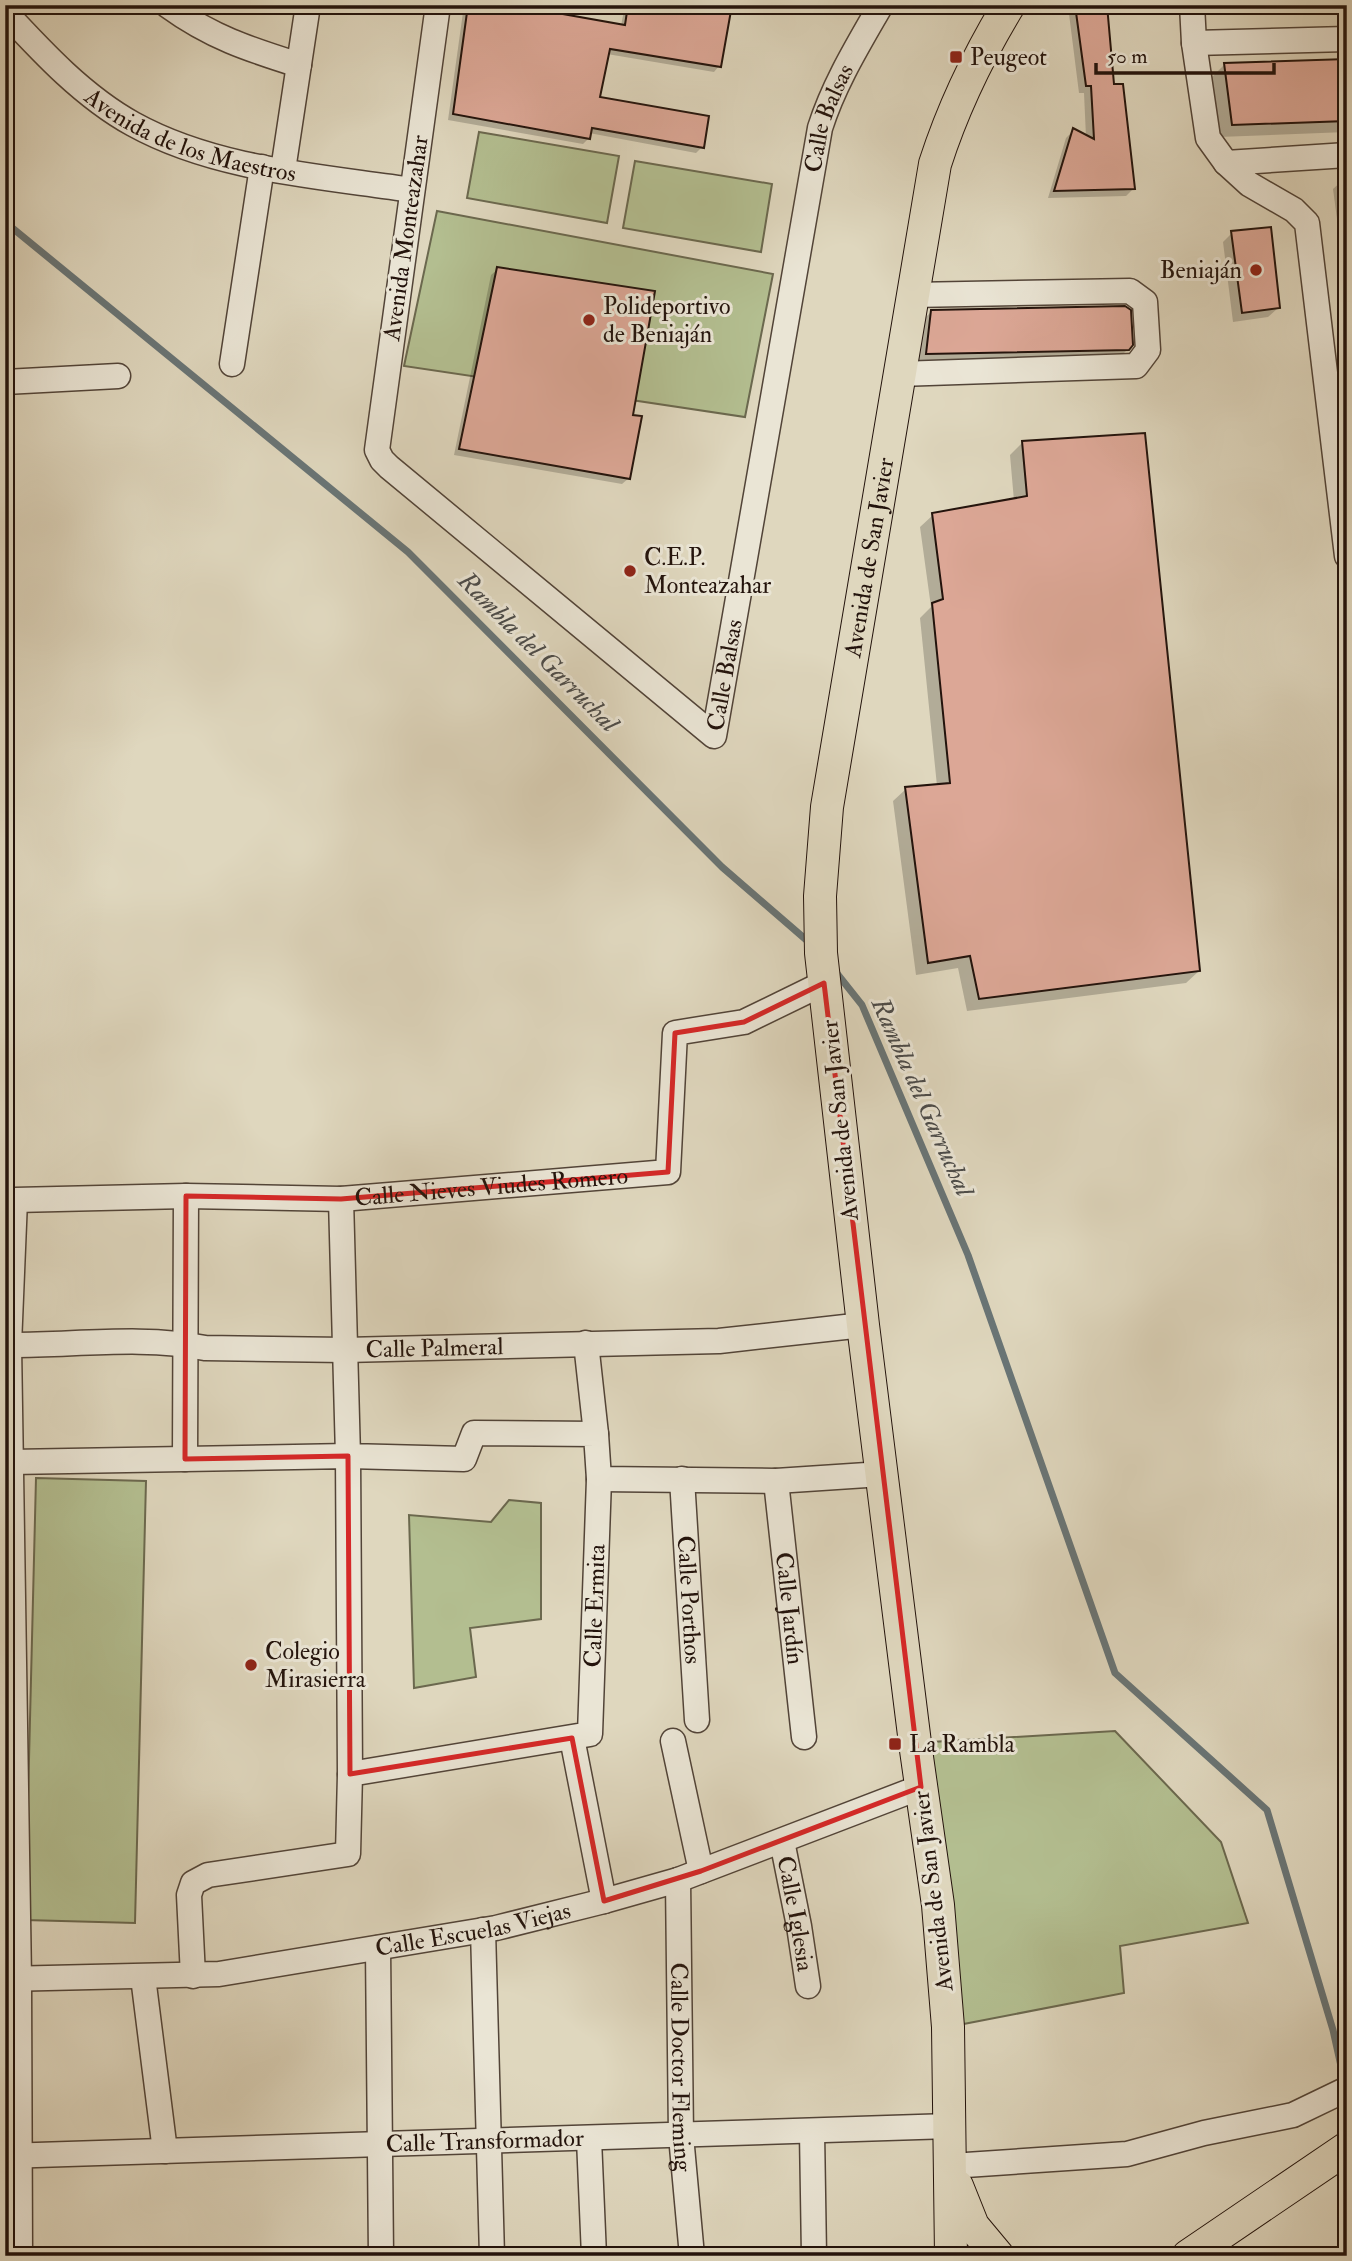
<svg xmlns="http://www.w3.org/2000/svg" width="1352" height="2261" font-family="'IM FELL Double Pica',serif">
<rect width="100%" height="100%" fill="#dfd7be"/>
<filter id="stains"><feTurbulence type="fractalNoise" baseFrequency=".00286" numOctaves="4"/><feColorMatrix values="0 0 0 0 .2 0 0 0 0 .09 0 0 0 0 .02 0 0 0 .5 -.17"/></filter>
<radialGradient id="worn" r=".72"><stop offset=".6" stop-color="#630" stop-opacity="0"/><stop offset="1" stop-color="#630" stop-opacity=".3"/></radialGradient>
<g fill="#b3be90" stroke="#6b684e" stroke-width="2">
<path d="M 479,132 L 619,156 L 607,223 L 467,198 Z"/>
<path d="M 635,161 L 772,184 L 761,252 L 623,228 Z"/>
<path d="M 437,211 L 773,274 L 745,417 L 404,366 Z"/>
<path d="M 36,1478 L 146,1481 L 135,1923 L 25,1920 Z"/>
<path d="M 509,1500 L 541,1503 L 541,1619 L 470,1628 L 476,1677 L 414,1688 L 409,1515 L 491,1522 Z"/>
<path d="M 1115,1731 L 1221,1842 L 1248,1923 L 1120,1946 L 1124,1993 L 948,2027 L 915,1743 Z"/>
</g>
<g fill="#0003">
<path d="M 464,5 L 501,5 L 621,26 L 625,5 L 730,5 L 719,66 L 714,72 L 607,54 L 598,98 L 702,147 L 696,153 L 589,133 L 589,138 L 583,144 L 448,120 Z"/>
<path d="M 1076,6 L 1133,189 L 1126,196 L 1048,198 L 1066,138 L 1074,130 L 1086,137 L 1084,93 L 1079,93 L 1069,14 Z"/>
<path d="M 1347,61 L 1347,132 L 1219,137 L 1212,77 L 1225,64 Z"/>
<path d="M 1344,179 L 1347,179 L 1347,294 L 1333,189 Z"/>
<path d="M 1232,233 L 1278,308 L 1268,317 L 1233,322 L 1223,242 Z"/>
<path d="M 498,269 L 631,416 L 629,478 L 622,484 L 454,455 L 491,275 Z"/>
<path d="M 932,311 L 1128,349 L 1115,362 L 915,366 L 919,324 Z"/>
<path d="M 1023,442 L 1199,971 L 1186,983 L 967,1011 L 958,968 L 916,975 L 893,801 L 906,789 L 937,786 L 920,618 L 931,607 L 920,527 L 933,515 L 1014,501 L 1010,455 Z"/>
</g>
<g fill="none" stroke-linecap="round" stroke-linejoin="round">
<g stroke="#697576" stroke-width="7">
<path d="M 5,222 L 408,552 L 722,867 L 811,944"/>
<path d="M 835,971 L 862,1005 L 968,1255 L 1115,1673 L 1267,1810 L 1333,2030 L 1345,2084"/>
</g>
</g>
<g fill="#dca796" stroke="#23130c" stroke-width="2">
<path d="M 468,5 L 512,5 L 625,25 L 628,5 L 732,5 L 721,67 L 610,49 L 600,97 L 709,116 L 704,148 L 592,128 L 590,139 L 453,114 Z"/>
<path d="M 1075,5 L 1107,5 L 1114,84 L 1123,84 L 1135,189 L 1054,191 L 1073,128 L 1094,139 L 1091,86 L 1086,86 Z"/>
<path d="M 1347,59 L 1347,121 L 1232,125 L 1224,63 Z"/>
<path d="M 1271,227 L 1280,308 L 1242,313 L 1231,231 Z"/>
<path d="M 497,267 L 655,291 L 633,415 L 642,416 L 630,479 L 459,449 Z"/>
<path d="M 1125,306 L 1131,310 L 1133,345 L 1129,350 L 926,354 L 931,310 Z"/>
<path d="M 1145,433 L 1200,971 L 979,999 L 970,956 L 928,963 L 905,787 L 950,783 L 932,603 L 943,599 L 932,513 L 1027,496 L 1022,441 Z"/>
</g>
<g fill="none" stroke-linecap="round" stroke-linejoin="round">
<g stroke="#524438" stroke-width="27">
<g id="minor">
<path d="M 167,5 C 211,37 248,49 299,65"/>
<path id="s1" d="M 438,5 L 377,450 L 382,460 L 389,467 L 714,736 L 820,128 C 834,84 858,45 881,5"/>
<path d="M 1192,5 L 1194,43 L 1208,138 L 1226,163 L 1249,184 L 1294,210 L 1307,223 L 1347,556"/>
<path id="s2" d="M 5,12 C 43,53 84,97 133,124 C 216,170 320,176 412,190"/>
<path d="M 1194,43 L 1347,39"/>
<path d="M 1226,163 L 1347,155"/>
<path d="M 283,170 L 308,5"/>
<path d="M 232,364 L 262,167"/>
<path d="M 899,374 L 1136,366 L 1148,350 L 1145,302 L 1130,291 L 912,295"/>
<path d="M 5,382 L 118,376"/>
<path d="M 341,1199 L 348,1456 L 464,1459 L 474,1433 L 596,1434 L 599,1479 L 776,1481 L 882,1474"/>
<path d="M 586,1343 L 596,1434"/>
<path id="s3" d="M 5,1345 C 70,1346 141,1335 205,1348 L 345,1350 L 719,1341 L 863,1325"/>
<path d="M 185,1459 L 186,1196"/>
<path d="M 11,1462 L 348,1456 L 350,1774"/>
<path id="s4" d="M 682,1479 L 697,1720"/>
<path id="s5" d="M 776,1481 L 804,1737"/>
<path d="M 572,1738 L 604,1901"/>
<path d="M 673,1741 L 701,1871"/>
<path id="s6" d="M 782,1841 L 799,1926 L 808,1986"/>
<path id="s7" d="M 678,1880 L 681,2136 L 692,2256"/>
<path d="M 483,1930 L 492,2256"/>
<path d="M 378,1948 L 381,2256"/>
<path id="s8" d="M 193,1976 L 189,1895 L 193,1883 L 208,1875 L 348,1854 L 350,1774 L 590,1734 L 599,1479"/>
<path d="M 143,1977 L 165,2151"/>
<path id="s9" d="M 5,1979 L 219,1974 L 496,1928 L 604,1901 L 678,1880 L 921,1787"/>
<path d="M 812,2132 L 814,2256"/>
<path d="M 589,2139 L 594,2256"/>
<path id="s10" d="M 5,2156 L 950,2126"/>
<path d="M 951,2166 L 1127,2154 L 1204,2133 L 1293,2115 L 1347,2089"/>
<path id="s11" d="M 20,2256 L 19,1979 L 9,1345 L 15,1200 L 186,1196 L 341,1199 L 668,1172 L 675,1033 L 744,1022 L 824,983"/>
</g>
</g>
<g stroke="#23130c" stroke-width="34">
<g id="major">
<path d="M 957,2186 L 973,2226 L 998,2256"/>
<path id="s12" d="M 951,2256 L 948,2027 L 938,1905 L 915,1743 L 863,1325 L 821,953 L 820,896 L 827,807 L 935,164 C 953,108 978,56 1009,5"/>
<path d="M 1188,2256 L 1347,2148"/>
</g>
</g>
<use href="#minor" stroke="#eae5d5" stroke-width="24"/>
<use href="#major" stroke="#dfd7be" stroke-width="32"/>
</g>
<path fill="none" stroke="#d62828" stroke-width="5" stroke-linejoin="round" d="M 824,983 L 921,1787 L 701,1871 L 604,1901 L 572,1738 L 350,1774 L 348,1456 L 185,1459 L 186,1196 L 341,1199 L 668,1172 L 675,1033 L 744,1022 Z"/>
<g fill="#8f2418" stroke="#eae5d5" stroke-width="2.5">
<rect x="949" y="50" width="14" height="14" rx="3.5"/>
<circle cx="1256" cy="270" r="7"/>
<circle cx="589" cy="320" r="7"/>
<circle cx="630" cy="571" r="7"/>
<circle cx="251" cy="1665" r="7"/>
<rect x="888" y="1737" width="14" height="14" rx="3.5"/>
</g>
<g text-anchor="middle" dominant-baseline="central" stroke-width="6" stroke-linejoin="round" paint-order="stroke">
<g font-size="24" fill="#23130c" stroke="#eae5d5" text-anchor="start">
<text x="970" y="57">Peugeot</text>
<text x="1242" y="270" text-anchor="end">Beniaján</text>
<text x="603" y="306">Polideportivo<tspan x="603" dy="28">de Beniaján</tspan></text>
<text x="644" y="557">C.E.P.<tspan x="644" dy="28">Monteazahar</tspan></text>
<text x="265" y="1651">Colegio<tspan x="265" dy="28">Mirasierra</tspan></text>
<text x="909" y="1744">La Rambla</text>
</g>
<g font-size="24" fill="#23130c" stroke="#eae5d5">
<text stroke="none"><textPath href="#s1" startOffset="1521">Calle Balsas</textPath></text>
<text stroke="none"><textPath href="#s2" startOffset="229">Avenida de los Maestros</textPath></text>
<text transform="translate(406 238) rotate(-82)">Avenida Monteazahar</text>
<text stroke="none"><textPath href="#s12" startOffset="1710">Avenida de San Javier</textPath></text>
<text stroke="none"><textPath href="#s1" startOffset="954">Calle Balsas</textPath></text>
<text transform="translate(840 1120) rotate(-96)">Avenida de San Javier</text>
<text stroke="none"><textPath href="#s11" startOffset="1533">Calle Nieves Viudes Romero</textPath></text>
<text stroke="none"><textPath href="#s3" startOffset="430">Calle Palmeral</textPath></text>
<text stroke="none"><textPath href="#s4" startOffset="121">Calle Porthos</textPath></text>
<text stroke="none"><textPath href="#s8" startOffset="704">Calle Ermita</textPath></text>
<text stroke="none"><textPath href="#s5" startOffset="128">Calle Jardín</textPath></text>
<text transform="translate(933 1891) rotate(-97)">Avenida de San Javier</text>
<text stroke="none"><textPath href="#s6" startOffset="74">Calle Iglesia</textPath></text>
<text stroke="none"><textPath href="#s9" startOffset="472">Calle Escuelas Viejas</textPath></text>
<text stroke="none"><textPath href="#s7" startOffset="187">Calle Doctor Fleming</textPath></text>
<text stroke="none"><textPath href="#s10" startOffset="480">Calle Transformador</textPath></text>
</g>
<g font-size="26" font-style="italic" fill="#4c4c4a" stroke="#eae5d5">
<text transform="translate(538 652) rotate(45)">Rambla del Garruchal</text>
<text transform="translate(922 1097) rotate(66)">Rambla del Garruchal</text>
</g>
</g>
<rect width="1352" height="2261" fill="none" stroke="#dfd7be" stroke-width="28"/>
<rect x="7" y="7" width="1338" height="2247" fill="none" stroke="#23130c" stroke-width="3.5"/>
<rect x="14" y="14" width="1324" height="2233" fill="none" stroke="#23130c" stroke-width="2"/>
<path d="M1096 63v10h178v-10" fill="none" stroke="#23130c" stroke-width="3.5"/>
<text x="1107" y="63" font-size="21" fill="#23130c" stroke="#eae5d5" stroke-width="5" paint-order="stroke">50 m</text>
<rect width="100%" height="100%" filter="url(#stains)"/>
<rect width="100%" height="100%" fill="url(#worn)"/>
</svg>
